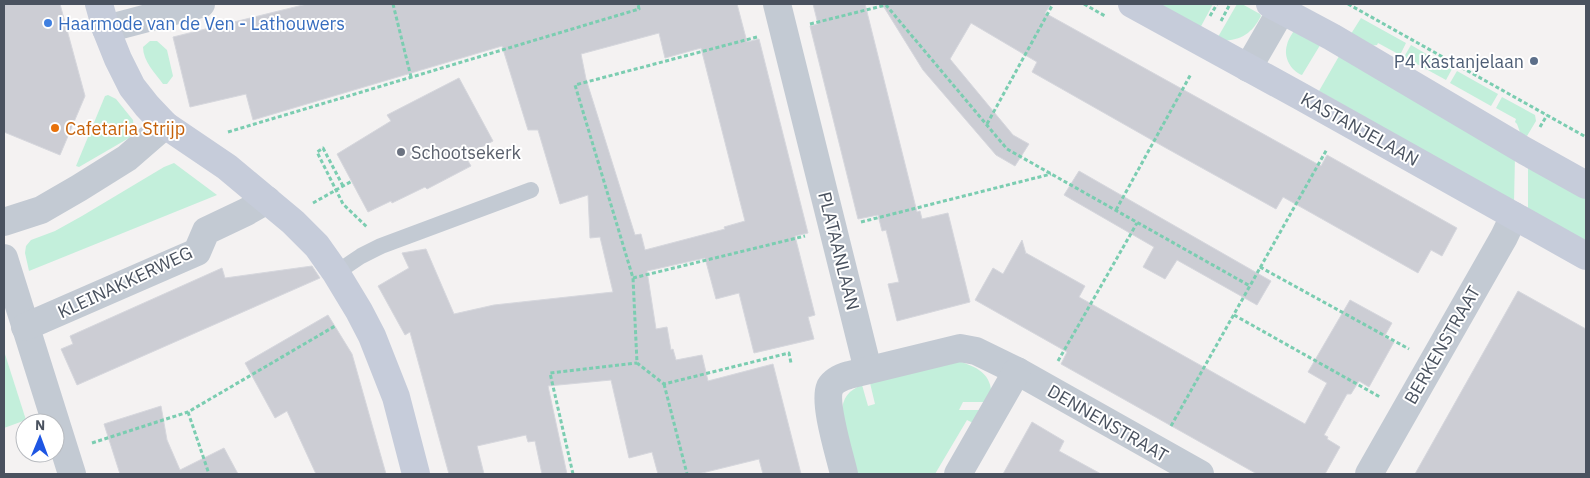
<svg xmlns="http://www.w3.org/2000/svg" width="1590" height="478" font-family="'IBM Plex Sans',sans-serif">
<rect width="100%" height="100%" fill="#f4f2f2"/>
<g fill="#c3efdb">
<path d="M 1148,4 L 1213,4 L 1199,30 Z"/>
<path d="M 1237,4 L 1242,4 L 1260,14 L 1261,16 C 1252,33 1242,40 1222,41 L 1218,37 Z"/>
<path d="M 1361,18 L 1406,43 L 1400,55 L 1378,43 L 1377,45 L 1363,47 L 1349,37 Z"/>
<path d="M 1296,27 L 1322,42 L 1302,75 C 1291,71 1283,57 1287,45 C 1288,39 1293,33 1296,27 Z"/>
<path d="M 150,41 L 157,41 L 167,50 L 173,76 L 167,84 L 163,84 C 155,73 143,61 143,47 Z"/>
<path d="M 1411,45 L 1452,69 L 1446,80 L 1404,57 Z"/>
<path d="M 1342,51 L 1515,156 L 1514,203 L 1319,91 Z"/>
<path d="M 1457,71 L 1498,94 L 1491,106 L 1450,83 Z"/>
<path d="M 108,95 L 116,99 L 133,120 L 134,130 L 129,138 L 79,167 L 76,166 L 105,96 Z"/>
<path d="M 1502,97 L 1535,115 L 1536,121 L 1527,136 L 1521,135 L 1517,124 L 1515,122 L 1516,119 L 1496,108 Z"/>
<path d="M 174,163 L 217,195 L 29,271 L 25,253 L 26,246 L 31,240 L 55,231 L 82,216 L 164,167 Z"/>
<path d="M 1528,164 L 1586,188 L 1586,248 L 1528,209 Z"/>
<path d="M 4,351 L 26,420 L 4,428 Z"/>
<path d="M 958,361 C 981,368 994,376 991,402 L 963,402 L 959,410 L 987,410 L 977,425 L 967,420 L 935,474 L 857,474 L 842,413 C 842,398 849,390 862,385 L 868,406 L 875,404 L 870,383 Z"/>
</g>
<g fill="#cccdd4" stroke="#d6d7dd" fill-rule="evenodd">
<path d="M 4,4 L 60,4 L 85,96 L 60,155 L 4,132 Z"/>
<path d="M 307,4 L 737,4 L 747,42 L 759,39 L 808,233 L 795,236 L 815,315 L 808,317 L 814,339 L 754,353 L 739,293 L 716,299 L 705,258 L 647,271 L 656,329 L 667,327 L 671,350 L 673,349 L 676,360 L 702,355 L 708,381 L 773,364 L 801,474 L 763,474 L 759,459 L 698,474 L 658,474 L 652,452 L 629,458 L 611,380 L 548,386 L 567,474 L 542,474 L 535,441 L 528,442 L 526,435 L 477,446 L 484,474 L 449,474 L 410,332 L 405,335 L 378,286 L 409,268 L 402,253 L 426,249 L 454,314 L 494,305 L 613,292 L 600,237 L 590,238 L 588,195 L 560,204 L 538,130 L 528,130 L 502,46 L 253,120 L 246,94 L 190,107 L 173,37 ZM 659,33 L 665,58 L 701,48 L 745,221 L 724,227 L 725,229 L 645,250 L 641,234 L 635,235 L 586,79 L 581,54 Z"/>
<path d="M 813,4 L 865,4 L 917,212 L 920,211 L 922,219 L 948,213 L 970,302 L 897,321 L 888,284 L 899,282 L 886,230 L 882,231 L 878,215 L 858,219 L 810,26 L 818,24 Z"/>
<path d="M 882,4 L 1051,4 L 1045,13 L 1321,166 L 1327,155 L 1457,228 L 1442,256 L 1431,250 L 1418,273 L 1283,197 L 1276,209 L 1166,148 L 1032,72 L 1037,62 L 971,23 L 950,59 L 1013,135 L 1029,144 L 1015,166 L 996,155 L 923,70 Z"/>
<path d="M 459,78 L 493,141 L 465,156 L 471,166 L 427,189 L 425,187 L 392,203 L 391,201 L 368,212 L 337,154 L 391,121 L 387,115 Z"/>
<path d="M 1079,171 L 1271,281 L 1257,305 L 1177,260 L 1165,279 L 1143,267 L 1154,247 L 1064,195 Z"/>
<path d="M 1022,240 L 1026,254 L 1026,253 L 1085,286 L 1079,297 L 1305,424 L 1327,383 L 1308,372 L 1350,300 L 1392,323 L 1384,337 L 1394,342 L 1369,387 L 1359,381 L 1351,394 L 1347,394 L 1324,435 L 1328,437 L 1327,439 L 1340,447 L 1325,474 L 1257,474 L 1061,364 L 1067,352 L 975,300 L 993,268 L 1003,274 Z"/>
<path d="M 312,266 L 320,278 L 77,385 L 61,349 L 73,344 L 70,336 L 222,268 L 225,278 Z"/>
<path d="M 1518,291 L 1586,329 L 1586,474 L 1415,474 Z"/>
<path d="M 328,315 L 352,354 L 386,474 L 316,474 L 287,411 L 275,418 L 245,363 Z"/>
<path d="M 161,406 L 167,440 L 180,470 L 224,448 L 238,474 L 120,474 L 104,424 Z"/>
<path d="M 1032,422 L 1064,441 L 1059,451 L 1101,474 L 1003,474 Z"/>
</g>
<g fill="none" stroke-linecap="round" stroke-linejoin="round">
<g stroke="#7bcdb1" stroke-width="3" stroke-dasharray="4 2.5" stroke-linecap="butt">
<path d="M 393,4 L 411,77"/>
<path d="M 1084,4 L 1105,16"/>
<path d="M 1348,4 L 1586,137"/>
<path d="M 1210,16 L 1217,4"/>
<path d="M 1221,21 L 1230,4"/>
<path d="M 810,24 L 886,5 L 1007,149 L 1250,286"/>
<path d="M 757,37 L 575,85 L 633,278 L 637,363 L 664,384 L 789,353 L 791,363"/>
<path d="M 987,124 L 1053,4"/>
<path d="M 1540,127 L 1547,115"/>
<path d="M 228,132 L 639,9 L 638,4"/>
<path d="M 343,186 L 323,148 L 317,152 L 343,204 L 368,228"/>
<path d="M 313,203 L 352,181"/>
<path d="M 1116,210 L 1191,74"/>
<path d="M 861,222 L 1051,174"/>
<path d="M 1260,267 L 1409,349"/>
<path d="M 633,278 L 805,236"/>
<path d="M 1234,315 L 1380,397"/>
<path d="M 1058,361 L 1137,223"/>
<path d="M 664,384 L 687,474"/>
<path d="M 188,412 L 209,474"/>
<path d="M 1171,426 L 1327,149"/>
<path d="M 92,443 L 188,412 L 335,326"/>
<path d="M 573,474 L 550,373 L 637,363"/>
</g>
<path stroke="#c3cad3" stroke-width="16" d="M 336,273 L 361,256 L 381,246 L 531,190"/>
<g stroke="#c3cad3" stroke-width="28">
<path d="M 777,4 L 868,370"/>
<path d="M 106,29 L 201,4"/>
<path d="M 1248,68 L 1285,4"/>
<path d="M 4,222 L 41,210 L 79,188 L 127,158 L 165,125"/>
<path d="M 4,258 L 72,474"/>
<path d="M 25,327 L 197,252 L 206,231 L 246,212 L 267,200"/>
<path d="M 844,474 C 840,456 823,403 830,387 C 834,380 842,377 849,375 L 960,348 L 976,351 L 1017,371 L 1200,474"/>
<path d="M 958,474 L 1017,371"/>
<path d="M 1369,474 L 1504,237 L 1514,216"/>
</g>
<g stroke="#c6ccda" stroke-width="28">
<path d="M 99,4 L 106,29 L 118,59 L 132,87 L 147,106 L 165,125 L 227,167 L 293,222 L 317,246 L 336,273 L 359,311 L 372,336 L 396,397 L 416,474"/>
<path d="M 1132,4 L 1300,96 L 1586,256"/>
<path d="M 1270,4 L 1332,37 L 1525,151 L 1586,185"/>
</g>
</g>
<circle fill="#3f7fe0" stroke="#fff" stroke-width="2" cx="48" cy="23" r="5"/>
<circle fill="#5c6f8a" stroke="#fff" stroke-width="2" cx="1534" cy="61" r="5"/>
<circle fill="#e8710a" stroke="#fff" stroke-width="2" cx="55" cy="128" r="5"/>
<circle fill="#6b7280" stroke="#fff" stroke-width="2" cx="401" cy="152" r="5"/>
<g text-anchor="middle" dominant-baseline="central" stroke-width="4" stroke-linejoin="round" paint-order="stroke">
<g font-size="18" fill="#366cbe" stroke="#fff" text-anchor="start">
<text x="58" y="23">Haarmode van de Ven - Lathouwers</text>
</g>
<g font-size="18" fill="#4e5e75" stroke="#fff" text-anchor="end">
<text x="1524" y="61">P4 Kastanjelaan</text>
</g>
<g font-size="18" fill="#c56008" stroke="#fff" text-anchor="start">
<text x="65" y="128">Cafetaria Strijp</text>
</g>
<g font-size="18" fill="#4a525f" stroke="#fff">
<text transform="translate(1360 129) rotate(29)">KASTANJELAAN</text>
<text transform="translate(839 251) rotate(76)">PLATAANLAAN</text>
<text transform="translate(125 282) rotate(-25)">KLEINAKKERWEG</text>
<text transform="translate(1442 345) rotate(-60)">BERKENSTRAAT</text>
<text transform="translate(1108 423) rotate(30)">DENNENSTRAAT</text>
</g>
<g font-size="18" fill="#5b616d" stroke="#fff" text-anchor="start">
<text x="411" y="152">Schootsekerk</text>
</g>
</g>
<rect width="1590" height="478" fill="none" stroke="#4a525f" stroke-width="10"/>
<g transform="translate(40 438) rotate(1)"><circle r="24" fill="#ffffff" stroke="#b7babf"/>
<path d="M0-4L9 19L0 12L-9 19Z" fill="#1e56e3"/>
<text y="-8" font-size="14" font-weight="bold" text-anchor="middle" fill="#4a525f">N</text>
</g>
</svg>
